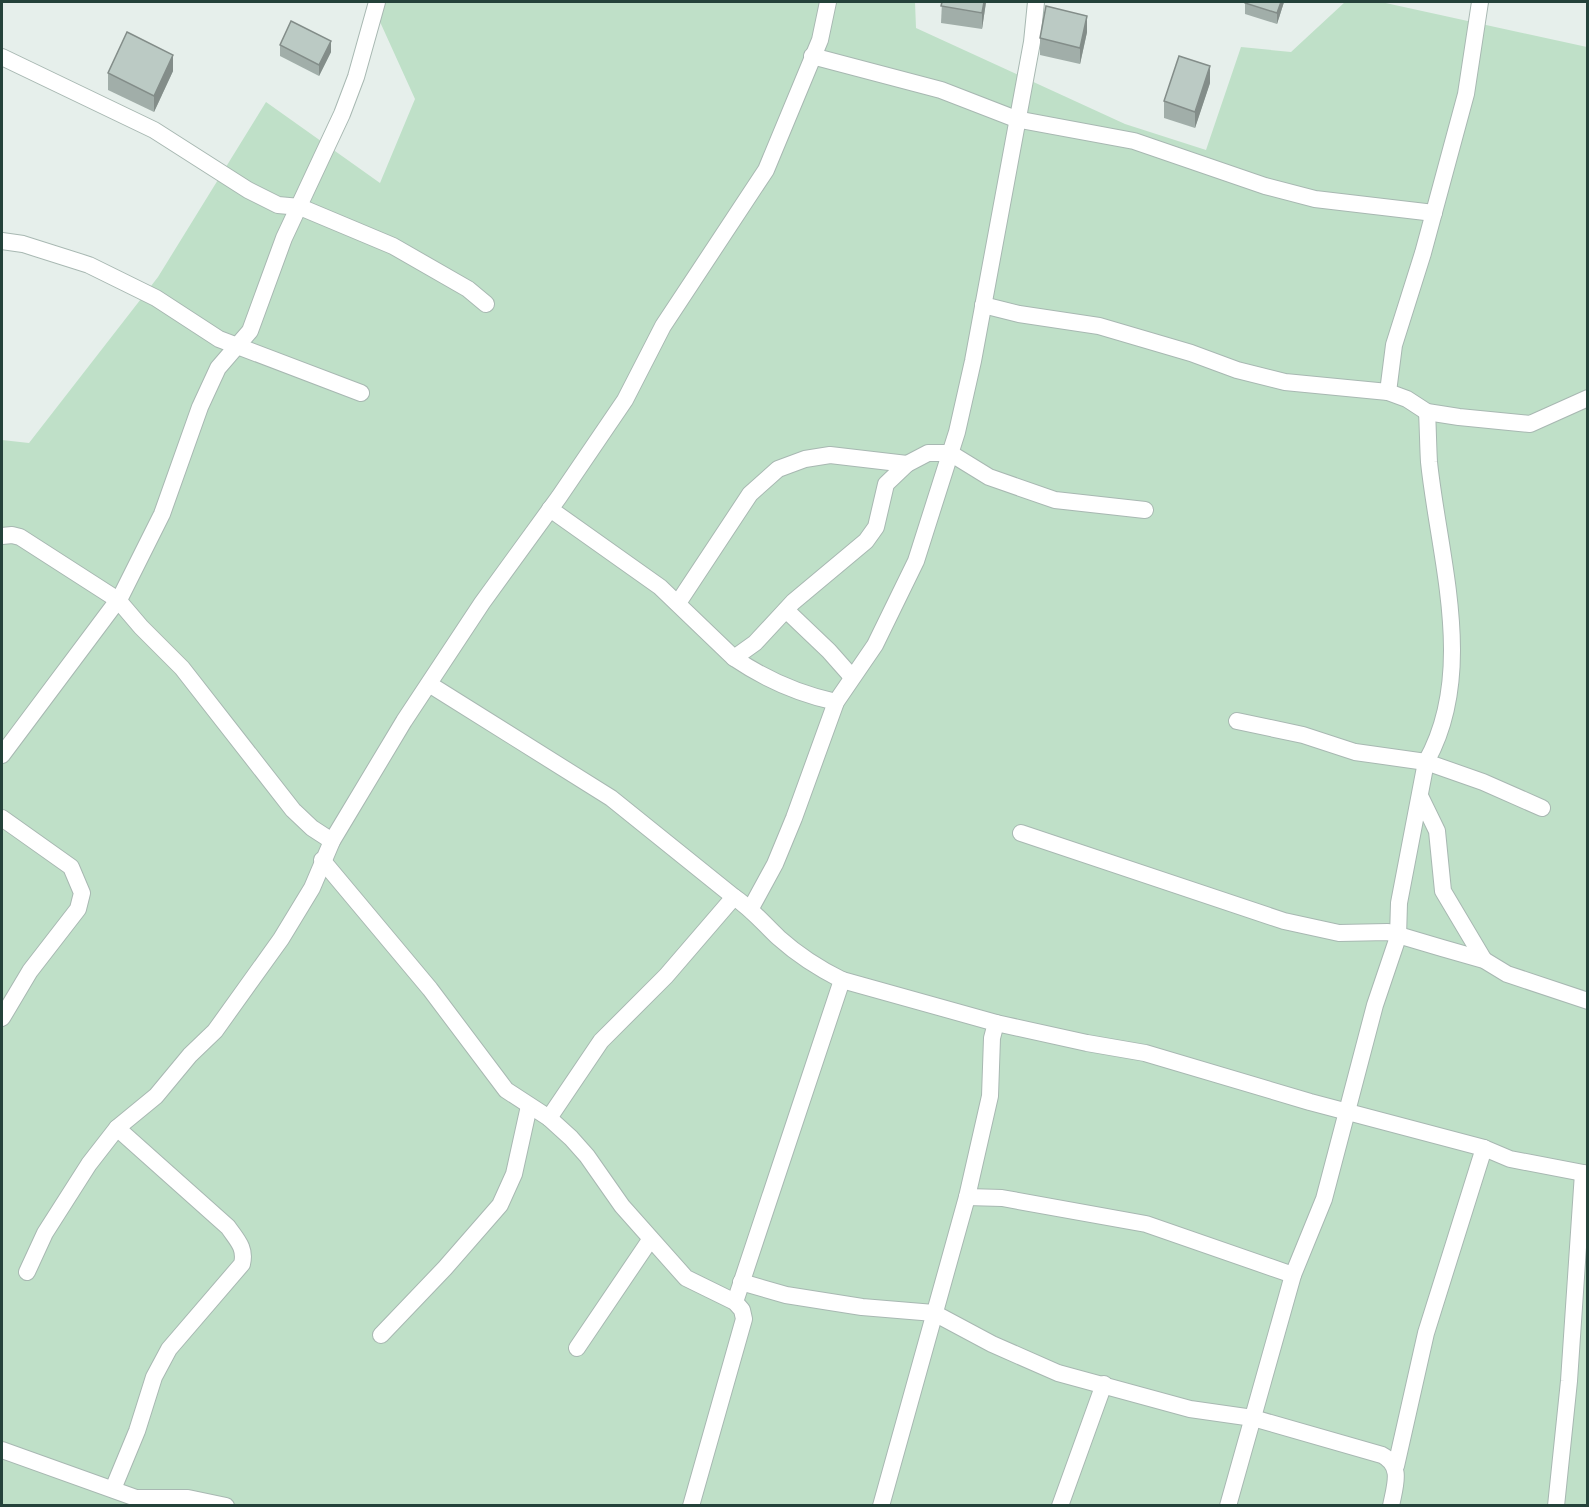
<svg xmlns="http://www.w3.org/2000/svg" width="1589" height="1507" font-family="'Public Sans',sans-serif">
<rect width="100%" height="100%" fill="#e6efeb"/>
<path fill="#bfe0c8" d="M 371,2 L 915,2 L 916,28 L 1125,124 L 1206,150 L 1241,47 L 1291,52 L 1345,2 L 1381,2 L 1587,47 L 1587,1505 L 2,1506 L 2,440 L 29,443 L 158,277 L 266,102 L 380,183 L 415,99 Z"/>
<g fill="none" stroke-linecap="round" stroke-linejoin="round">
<g stroke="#a8b8b2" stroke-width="18">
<g id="street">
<path d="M 812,56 L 941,90 L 1016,119 L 1134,141 L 1265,186 L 1315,199 L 1434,213"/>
<path d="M 2,57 L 154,130 L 248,190 L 278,205 L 300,207 L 393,246 L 468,289 L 486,304"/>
<path d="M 2,241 L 23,244 L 89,265 L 156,298 L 219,339 L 361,393"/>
<path d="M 983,305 L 1019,314 L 1099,326 L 1191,353 L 1237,370 L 1285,382 L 1388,392 L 1407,399 L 1427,412 L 1459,417 L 1530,424 L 1588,398"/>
<path d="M 1388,392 L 1394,345 L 1423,253 L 1466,94 L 1480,2"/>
<path d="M 550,509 L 660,587 L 734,658 L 755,643 L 793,602 L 866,541 L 876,527 L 886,484 L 907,464 L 928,453 L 950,453 L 989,477 L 1055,500 L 1145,510"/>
<path d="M 2,536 L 12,535 L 20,537 L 118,600 L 141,627 L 182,668 L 293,810 L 312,828 L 332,841"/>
<path d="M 678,603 L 750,494 L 778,469 L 805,459 L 830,455 L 907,464"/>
<path d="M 786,610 L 829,651 L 852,677"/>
<path d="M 734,658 C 765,679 799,694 836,702"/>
<path d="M 429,684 L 611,798 L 734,897 C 752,909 764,924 779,938 C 798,955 820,969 842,980 L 735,1302"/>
<path d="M 1237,721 L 1303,735 L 1355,752 L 1426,762 L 1483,782 L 1542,808"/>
<path d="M 2,755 L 121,596 L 162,514 L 200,407 L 218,368 L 250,331 L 284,238 L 342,114 L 356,77 L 377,2"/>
<path d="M 1420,796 L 1437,831 L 1443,891 L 1484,960"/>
<path d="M 2,818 L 71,867 L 82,893 L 78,909 L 30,971 L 2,1018"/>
<path d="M 1021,833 L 1284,921 L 1339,933 L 1388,932 L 1442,948 L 1484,960 L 1507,974 L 1588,1001"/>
<path d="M 322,860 L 430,989 L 506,1090 L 549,1118 L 571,1138 L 587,1156 L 622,1206 L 686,1278 L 735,1302 L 742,1310 L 744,1319 L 691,1506"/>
<path d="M 751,908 L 775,864 L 794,818 L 836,702 L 875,645 L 916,561 L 957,432 L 973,361 L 1032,42 L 1036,2"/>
<path d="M 842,980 L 996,1023"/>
<path d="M 549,1118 L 601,1041 L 666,976 L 734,897"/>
<path d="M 967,1197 L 1002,1198 L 1146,1224 L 1293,1275"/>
<path d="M 27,1272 L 45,1233 L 89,1164 L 117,1128 L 156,1096 L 190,1055 L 215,1031 L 281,939 L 312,888 L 332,841 L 404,721 L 482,603 L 559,497 L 625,400 L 663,326 L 766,170 L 820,40 L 828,2"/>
<path d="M 741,1282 L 786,1295 L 862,1307 L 934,1313 L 992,1344 L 1058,1373 L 1190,1409 L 1253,1418 L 1382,1455 C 1403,1466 1395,1485 1391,1506"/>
<path d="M 381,1335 L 445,1268 L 500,1205 L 514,1174 L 529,1106"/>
<path d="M 577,1348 L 650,1240"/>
<path d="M 2,1450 L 136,1498 L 188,1498 L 226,1506"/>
<path d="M 1396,1466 L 1426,1333 L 1484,1148"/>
<path d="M 113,1489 L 137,1431 L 154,1377 L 169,1349 L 242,1264 C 246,1248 237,1240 228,1227 L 117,1128"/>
<path d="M 881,1506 L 967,1197 L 990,1096 L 992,1038 L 996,1023 L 1087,1043 L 1145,1053 L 1310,1102 L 1484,1148 L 1510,1159 L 1588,1174"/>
<path d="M 1060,1506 L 1104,1384"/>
<path d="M 1228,1506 L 1293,1275 L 1324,1199 L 1375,1005 L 1398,937 L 1399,903 L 1426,762 C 1477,672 1439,558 1429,462 C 1428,446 1428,429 1427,412"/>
<path d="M 1556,1506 L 1569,1381 L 1583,1173"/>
</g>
</g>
<use href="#street" stroke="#fff" stroke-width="16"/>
</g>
<g fill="#a1aea9">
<path d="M 942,2 L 986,2 L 982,29 L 941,23 Z"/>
<path d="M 1284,2 L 1277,24 L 1245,14 L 1245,3 Z"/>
<path d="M 1087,32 L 1080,64 L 1040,55 L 1040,38 Z"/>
<path d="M 280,45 L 331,52 L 319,76 L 280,56 Z"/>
<path d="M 173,71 L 154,112 L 108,90 L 108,73 Z"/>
<path d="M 1210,83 L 1195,128 L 1164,118 L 1164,101 Z"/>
</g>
<g fill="#838d89">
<path d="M 984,2 L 986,2 L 982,29 L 982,13 Z"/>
<path d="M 1281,2 L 1284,2 L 1277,24 L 1277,13 Z"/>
<path d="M 1087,16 L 1087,32 L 1080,64 L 1080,48 Z"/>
<path d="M 331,41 L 331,52 L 319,76 L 319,65 Z"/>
<path d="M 173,55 L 173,71 L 154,112 L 154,96 Z"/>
<path d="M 1210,66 L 1210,83 L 1195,128 L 1195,112 Z"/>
</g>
<g fill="#bbcac4" stroke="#838d89" stroke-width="1.5">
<path d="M 942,2 L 984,2 L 982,13 L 941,6 Z"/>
<path d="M 1245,2 L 1281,2 L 1277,13 L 1245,3 Z"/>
<path d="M 1046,6 L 1087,16 L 1080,48 L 1040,38 Z"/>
<path d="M 291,21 L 331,41 L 319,65 L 280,45 Z"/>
<path d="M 127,32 L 173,55 L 154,96 L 108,73 Z"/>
<path d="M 1179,56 L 1210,66 L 1195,112 L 1164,101 Z"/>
</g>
<rect width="1589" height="1507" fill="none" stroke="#24423a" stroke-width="6"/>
</svg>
